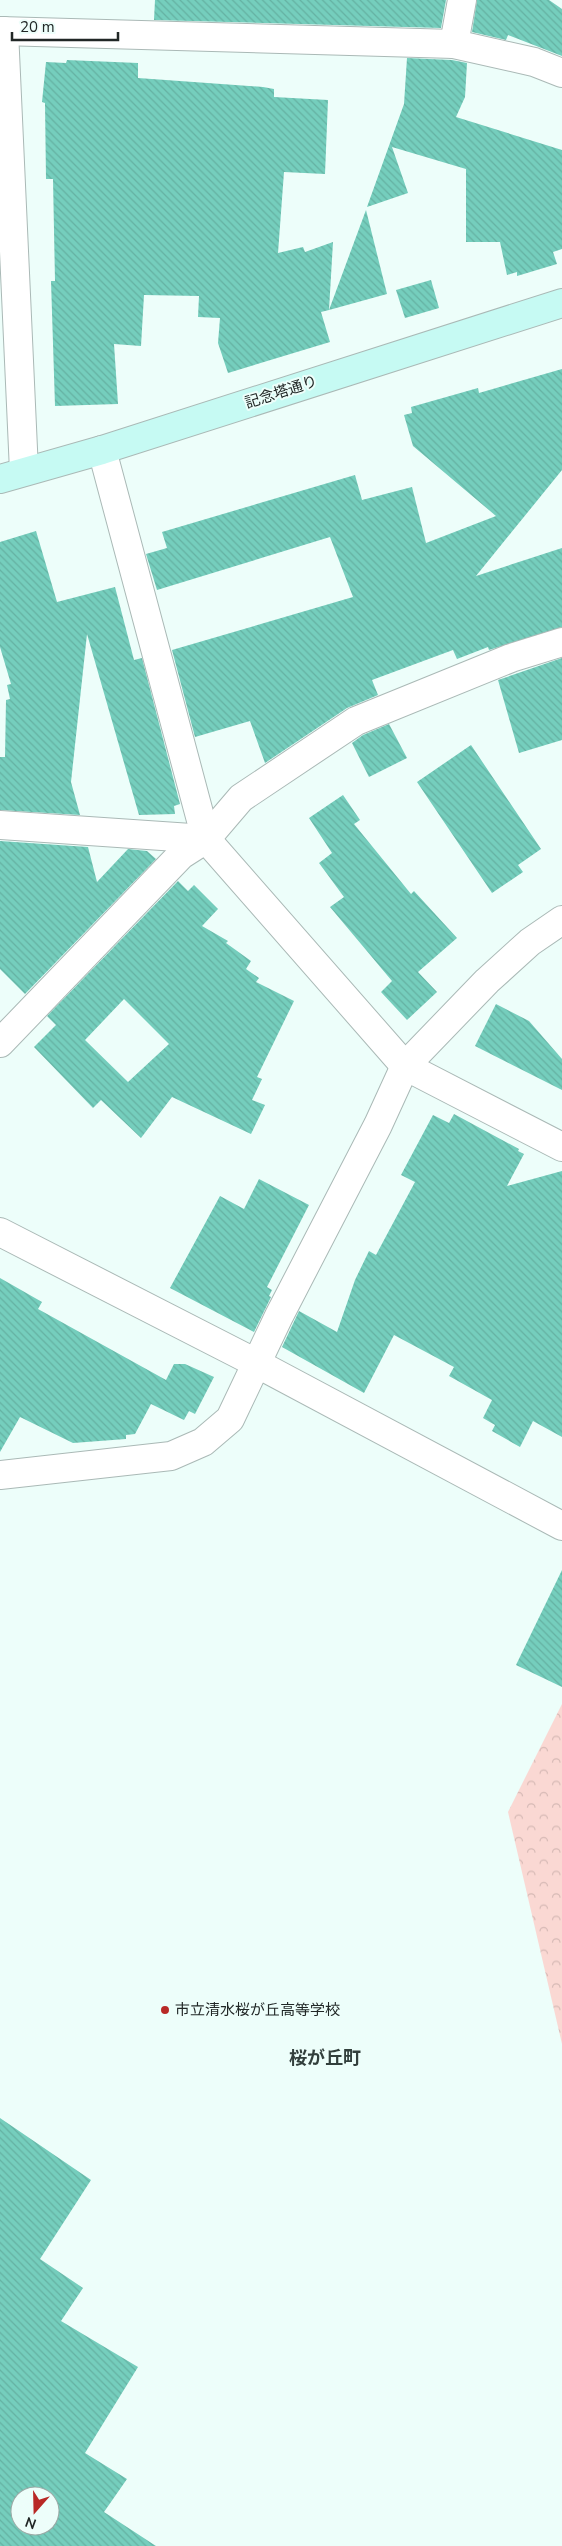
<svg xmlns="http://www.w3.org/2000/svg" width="562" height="2546" font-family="'Nunito Sans','Noto Sans JP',sans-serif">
<defs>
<pattern id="park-crowns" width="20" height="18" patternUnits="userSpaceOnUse" patternTransform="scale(1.25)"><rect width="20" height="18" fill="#fad8d3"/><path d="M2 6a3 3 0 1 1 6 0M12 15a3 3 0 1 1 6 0" fill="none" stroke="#d6b9b5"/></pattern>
<pattern id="building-back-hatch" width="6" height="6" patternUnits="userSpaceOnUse" patternTransform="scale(1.25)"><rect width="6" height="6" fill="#75cebd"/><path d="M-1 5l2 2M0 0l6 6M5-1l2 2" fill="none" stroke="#65b1a2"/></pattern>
</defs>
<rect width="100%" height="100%" fill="#edfefa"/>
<path fill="url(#park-crowns)" d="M 562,1704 L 562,2044 L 508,1812 Z"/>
<g fill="url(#building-back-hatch)" fill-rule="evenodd">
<path d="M 155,0 L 446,0 L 441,28 L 154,20 Z"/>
<path d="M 477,0 L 549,0 L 562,9 L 562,56 L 508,35 L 506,40 L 472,32 Z"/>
<path d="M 407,58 L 452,60 L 467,63 L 465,97 L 456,117 L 562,150 L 562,249 L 553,252 L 557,264 L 517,276 L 517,272 L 507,275 L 500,242 L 466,242 L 466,169 L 392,147 L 408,193 L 367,207 L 404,104 Z"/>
<path d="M 67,60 L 138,63 L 138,78 L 263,87 L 274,89 L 274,97 L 328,100 L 325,174 L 284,172 L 278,253 L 303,247 L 305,252 L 333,242 L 329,310 L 321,312 L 330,342 L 228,373 L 218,343 L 220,318 L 198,317 L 199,296 L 144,295 L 141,346 L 114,344 L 118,404 L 55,406 L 51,281 L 55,281 L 53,179 L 46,179 L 45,103 L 42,102 L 46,62 L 66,63 Z"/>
<path d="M 366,210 L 387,294 L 329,310 Z"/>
<path d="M 431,280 L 439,308 L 405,318 L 396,290 Z"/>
<path d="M 562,369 L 562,470 L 476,576 L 562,548 L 562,627 L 489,650 L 488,647 L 457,659 L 453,650 L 372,680 L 378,695 L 347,708 L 265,763 L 250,721 L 195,737 L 172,650 L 353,597 L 330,537 L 157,590 L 146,554 L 167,548 L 162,532 L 355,475 L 362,500 L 412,487 L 426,543 L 496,516 L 413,446 L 404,415 L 412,413 L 411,407 L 478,388 L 479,393 Z"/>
<path d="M 36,531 L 57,602 L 115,587 L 134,660 L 142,658 L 180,804 L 174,806 L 175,814 L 139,815 L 87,634 L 71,782 L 80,815 L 0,810 L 0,757 L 5,757 L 6,700 L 10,699 L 7,685 L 11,684 L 0,647 L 0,542 Z"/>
<path d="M 562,658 L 562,740 L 519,753 L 498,680 Z"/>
<path d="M 389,724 L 407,758 L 369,777 L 352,743 L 363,735 Z"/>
<path d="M 471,745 L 541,849 L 518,865 L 523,872 L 492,893 L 417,782 Z"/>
<path d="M 343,795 L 360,820 L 354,824 L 411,894 L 414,891 L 457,938 L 418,972 L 437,992 L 407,1020 L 381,992 L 392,981 L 330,907 L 344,897 L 319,863 L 332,853 L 309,818 Z"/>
<path d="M 0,841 L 88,847 L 97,882 L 128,849 L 147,851 L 156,859 L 25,994 L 0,969 Z"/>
<path d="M 178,881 L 188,891 L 194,885 L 218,909 L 202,926 L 228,941 L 226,943 L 251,961 L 246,969 L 259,978 L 256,982 L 294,1001 L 257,1077 L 262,1079 L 252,1100 L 265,1105 L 251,1134 L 172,1097 L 141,1138 L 101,1100 L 93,1108 L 34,1047 L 56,1025 L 47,1016 ZM 124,999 L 169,1044 L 128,1082 L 85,1040 Z"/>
<path d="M 496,1004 L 529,1021 L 562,1059 L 562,1090 L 475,1046 Z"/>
<path d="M 454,1114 L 519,1149 L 518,1151 L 524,1154 L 507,1186 L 562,1171 L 562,1437 L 533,1421 L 520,1447 L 492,1431 L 495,1425 L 483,1418 L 492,1400 L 449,1376 L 454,1367 L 394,1335 L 364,1393 L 282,1347 L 299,1311 L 337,1332 L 355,1280 L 369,1251 L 376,1255 L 415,1182 L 401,1175 L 433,1115 L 449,1123 Z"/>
<path d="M 259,1179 L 309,1205 L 267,1287 L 272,1290 L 269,1296 L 271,1297 L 254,1332 L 170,1288 L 220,1196 L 244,1209 Z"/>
<path d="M 0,1278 L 42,1302 L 38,1309 L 166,1380 L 174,1364 L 185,1364 L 214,1377 L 195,1414 L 189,1411 L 184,1420 L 151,1404 L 135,1434 L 126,1435 L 126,1439 L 73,1443 L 20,1417 L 0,1452 Z"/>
<path d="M 562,1570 L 562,1687 L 516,1665 Z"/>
<path d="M 0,2118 L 91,2180 L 40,2259 L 83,2288 L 61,2321 L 138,2367 L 85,2453 L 127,2479 L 104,2512 L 156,2546 L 0,2546 ZM 20,2496 L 50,2496 L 50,2526 L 20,2526 Z"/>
</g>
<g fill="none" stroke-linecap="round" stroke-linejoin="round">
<g stroke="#aab9b6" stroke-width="30">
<g id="street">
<path d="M 0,31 L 454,44 L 462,0"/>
<path d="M 4,31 L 24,471"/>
<path d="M 454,44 L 534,62 L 562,73"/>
<path d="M 102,450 L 206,839 L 405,1066 L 562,1147"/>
<path d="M 0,825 L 206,839"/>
<path d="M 0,1043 L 181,855 L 206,839 L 241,798 L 356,721 L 511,658 L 562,642"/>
<path d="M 0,1232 L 256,1363 L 562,1526"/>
<path d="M 0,1475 L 171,1456 L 203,1442 L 230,1419 L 279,1316 L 378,1125 L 405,1066 L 487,981 L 530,942 L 562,920"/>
</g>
</g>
<g stroke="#aab9b6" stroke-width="30">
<path id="secondary" d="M 0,479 L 102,450 L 562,303"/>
</g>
<use href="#street" stroke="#fff" stroke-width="28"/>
<use href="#secondary" stroke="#c6faf3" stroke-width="28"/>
</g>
<circle fill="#b82926" stroke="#edfefa" stroke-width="2" cx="165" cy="2010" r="5"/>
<g text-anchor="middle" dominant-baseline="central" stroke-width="4" stroke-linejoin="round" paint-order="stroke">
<g font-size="15" fill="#212726" stroke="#edfefa">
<text transform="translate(281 392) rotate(-18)">記念塔通り</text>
</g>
<g font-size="15" fill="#212726" stroke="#edfefa" text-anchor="start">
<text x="175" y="2010">市立清水桜が丘高等学校</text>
</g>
<g font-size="18" font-weight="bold" fill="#323f3c" stroke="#edfefa">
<text x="325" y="2058">桜が丘町</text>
</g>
</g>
<g transform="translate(35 2511) rotate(200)"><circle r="24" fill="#edfefa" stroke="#9ba8a5"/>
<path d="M0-4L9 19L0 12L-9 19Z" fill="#b82926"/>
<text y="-8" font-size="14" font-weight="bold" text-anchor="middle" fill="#212726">N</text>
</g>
<path d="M12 32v8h106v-8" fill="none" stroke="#212726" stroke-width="2.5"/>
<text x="20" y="32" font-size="15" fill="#212726" stroke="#edfefa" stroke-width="4" paint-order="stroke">20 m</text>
</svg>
